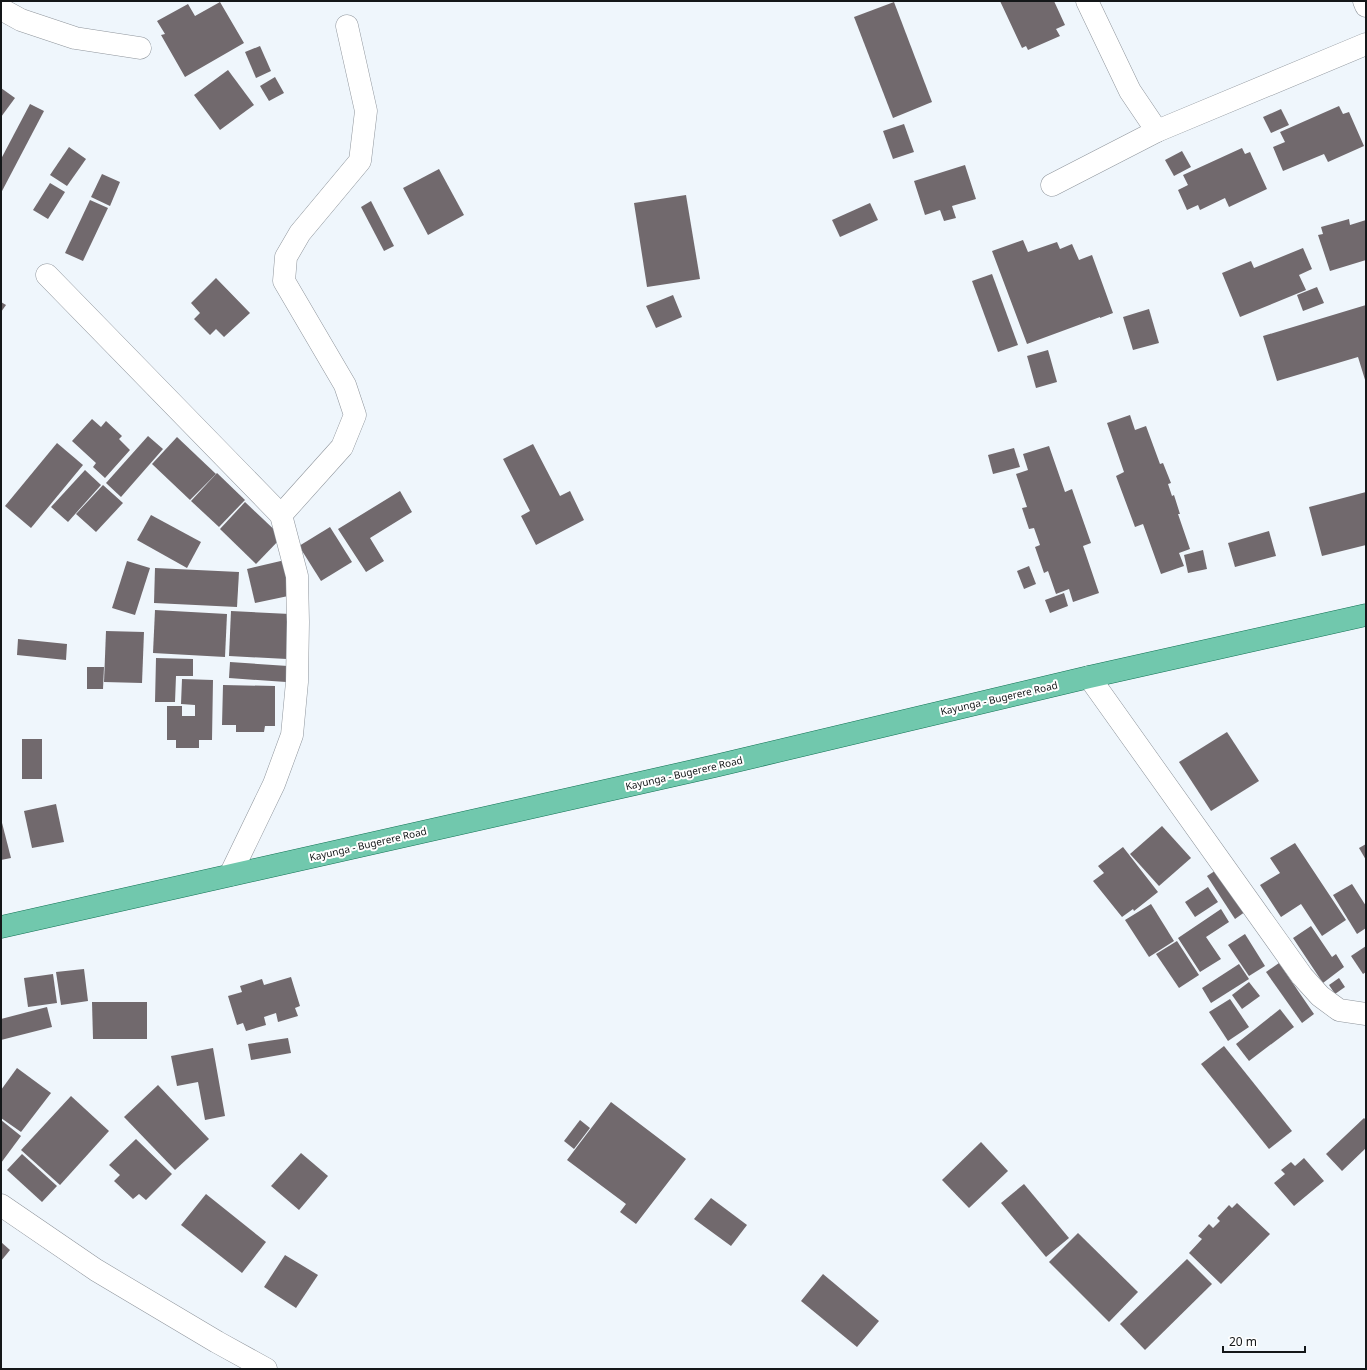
<svg xmlns="http://www.w3.org/2000/svg" width="1367" height="1370" font-family="'Noto Sans',sans-serif">
<rect width="100%" height="100%" fill="#eff6fc"/>
<g fill="#71696d">
<path d="M 1000,1 L 1054,1 L 1065,25 L 1056,29 L 1060,36 L 1028,50 L 1026,46 L 1022,48 Z"/>
<path d="M 220,2 L 244,43 L 185,77 L 161,35 L 165,34 L 157,21 L 188,4 L 195,16 Z"/>
<path d="M 894,2 L 932,102 L 893,118 L 854,17 Z"/>
<path d="M 260,46 L 271,71 L 256,78 L 245,52 Z"/>
<path d="M 228,70 L 254,105 L 220,130 L 194,95 Z"/>
<path d="M 275,77 L 284,93 L 269,101 L 260,86 Z"/>
<path d="M 1,88 L 15,98 L 1,117 Z"/>
<path d="M 30,104 L 44,111 L 1,193 L 1,159 Z"/>
<path d="M 1339,106 L 1343,114 L 1349,112 L 1364,146 L 1328,162 L 1324,154 L 1283,171 L 1273,147 L 1285,142 L 1280,132 Z"/>
<path d="M 1281,109 L 1289,125 L 1271,133 L 1263,117 Z"/>
<path d="M 904,124 L 914,152 L 893,159 L 883,131 Z"/>
<path d="M 69,147 L 86,159 L 67,186 L 50,175 Z"/>
<path d="M 1242,148 L 1245,154 L 1250,152 L 1267,189 L 1229,207 L 1225,198 L 1200,210 L 1198,205 L 1187,210 L 1178,190 L 1188,185 L 1183,175 Z"/>
<path d="M 1182,151 L 1191,167 L 1174,176 L 1165,160 Z"/>
<path d="M 965,165 L 976,199 L 952,206 L 956,218 L 944,221 L 940,210 L 925,215 L 914,181 Z"/>
<path d="M 439,169 L 464,215 L 428,235 L 403,188 Z"/>
<path d="M 102,174 L 120,182 L 110,206 L 91,197 Z"/>
<path d="M 50,183 L 65,192 L 48,219 L 33,210 Z"/>
<path d="M 686,195 L 700,279 L 647,287 L 634,203 Z"/>
<path d="M 90,200 L 108,208 L 83,261 L 65,253 Z"/>
<path d="M 371,201 L 394,246 L 384,251 L 361,207 Z"/>
<path d="M 870,203 L 878,220 L 840,237 L 832,220 Z"/>
<path d="M 1349,219 L 1350,225 L 1366,220 L 1366,260 L 1330,271 L 1318,235 L 1323,234 L 1321,227 Z"/>
<path d="M 1023,240 L 1028,252 L 1057,242 L 1060,249 L 1072,244 L 1079,260 L 1092,255 L 1113,313 L 1100,318 L 1100,317 L 1084,323 L 1027,344 L 992,251 Z"/>
<path d="M 1303,248 L 1312,269 L 1299,275 L 1306,290 L 1240,317 L 1222,273 L 1251,261 L 1254,268 Z"/>
<path d="M 992,274 L 1018,345 L 998,352 L 972,281 Z"/>
<path d="M 216,278 L 250,313 L 224,337 L 216,329 L 210,335 L 194,319 L 200,313 L 191,303 Z"/>
<path d="M 1317,287 L 1324,303 L 1303,311 L 1297,295 Z"/>
<path d="M 673,295 L 682,317 L 656,328 L 646,306 Z"/>
<path d="M 1,302 L 6,305 L 1,312 Z"/>
<path d="M 1366,305 L 1366,383 L 1358,357 L 1277,381 L 1263,336 Z"/>
<path d="M 1149,309 L 1159,343 L 1133,350 L 1123,317 Z"/>
<path d="M 1048,350 L 1057,382 L 1036,388 L 1027,356 Z"/>
<path d="M 1130,415 L 1135,430 L 1146,426 L 1160,464 L 1163,463 L 1171,483 L 1168,484 L 1172,496 L 1174,495 L 1180,514 L 1178,514 L 1190,549 L 1179,553 L 1184,566 L 1161,574 L 1143,524 L 1135,527 L 1116,476 L 1124,472 L 1107,423 Z"/>
<path d="M 92,419 L 101,427 L 106,421 L 122,436 L 119,439 L 130,450 L 105,478 L 93,467 L 96,463 L 72,441 Z"/>
<path d="M 148,436 L 163,449 L 121,497 L 106,483 Z"/>
<path d="M 177,437 L 216,474 L 190,500 L 152,464 Z"/>
<path d="M 57,443 L 83,465 L 31,528 L 5,506 Z"/>
<path d="M 533,444 L 560,496 L 570,491 L 584,520 L 536,545 L 521,516 L 530,511 L 503,459 Z"/>
<path d="M 1049,446 L 1065,492 L 1072,489 L 1091,543 L 1083,546 L 1099,593 L 1073,602 L 1069,589 L 1056,594 L 1048,571 L 1044,573 L 1035,547 L 1040,545 L 1034,528 L 1029,529 L 1022,508 L 1027,507 L 1016,474 L 1028,470 L 1023,454 Z"/>
<path d="M 1014,448 L 1020,467 L 993,474 L 988,455 Z"/>
<path d="M 85,470 L 101,485 L 68,522 L 51,507 Z"/>
<path d="M 217,473 L 245,500 L 219,527 L 191,501 Z"/>
<path d="M 103,485 L 123,503 L 96,532 L 76,514 Z"/>
<path d="M 400,491 L 412,512 L 370,538 L 384,561 L 366,572 L 338,529 Z"/>
<path d="M 1366,492 L 1366,545 L 1322,556 L 1309,507 Z"/>
<path d="M 245,502 L 282,537 L 256,564 L 220,529 Z"/>
<path d="M 151,515 L 201,542 L 187,568 L 137,540 Z"/>
<path d="M 330,527 L 352,562 L 321,581 L 299,546 Z"/>
<path d="M 1269,531 L 1276,556 L 1235,567 L 1228,543 Z"/>
<path d="M 1203,550 L 1207,569 L 1188,573 L 1184,555 Z"/>
<path d="M 285,560 L 293,595 L 255,603 L 247,569 Z"/>
<path d="M 127,561 L 150,568 L 135,615 L 112,608 Z"/>
<path d="M 1029,566 L 1036,584 L 1024,589 L 1017,571 Z"/>
<path d="M 155,568 L 239,572 L 237,607 L 154,603 Z"/>
<path d="M 1064,593 L 1068,606 L 1050,613 L 1045,600 Z"/>
<path d="M 155,610 L 227,614 L 225,657 L 153,653 Z"/>
<path d="M 231,611 L 290,614 L 287,659 L 229,656 Z"/>
<path d="M 106,631 L 144,632 L 142,683 L 104,682 Z"/>
<path d="M 18,639 L 67,644 L 66,660 L 17,655 Z"/>
<path d="M 156,658 L 193,659 L 193,676 L 176,676 L 175,702 L 155,702 Z"/>
<path d="M 230,662 L 288,666 L 286,682 L 229,678 Z"/>
<path d="M 87,667 L 104,667 L 103,689 L 87,689 Z"/>
<path d="M 182,679 L 213,680 L 212,740 L 199,740 L 199,748 L 176,748 L 176,740 L 167,740 L 167,706 L 182,706 L 182,716 L 195,716 L 195,705 L 181,704 Z"/>
<path d="M 223,685 L 275,686 L 275,726 L 265,726 L 264,732 L 236,732 L 236,725 L 222,725 Z"/>
<path d="M 1227,732 L 1259,781 L 1211,811 L 1179,762 Z"/>
<rect x="22" y="739" width="20" height="40"/>
<path d="M 56,804 L 64,842 L 32,848 L 24,811 Z"/>
<path d="M 1,819 L 11,858 L 1,860 Z"/>
<path d="M 1162,826 L 1191,858 L 1159,886 L 1130,854 Z"/>
<path d="M 1295,843 L 1346,920 L 1322,936 L 1301,904 L 1281,917 L 1260,885 L 1280,873 L 1270,858 Z"/>
<path d="M 1366,844 L 1366,860 L 1359,848 Z"/>
<path d="M 1123,847 L 1158,892 L 1134,911 L 1133,909 L 1122,917 L 1093,881 L 1104,873 L 1098,866 Z"/>
<path d="M 1221,867 L 1249,909 L 1235,919 L 1207,876 Z"/>
<path d="M 1352,884 L 1366,906 L 1366,928 L 1357,934 L 1333,895 Z"/>
<path d="M 1208,887 L 1218,902 L 1195,917 L 1185,902 Z"/>
<path d="M 1151,904 L 1174,941 L 1149,957 L 1125,920 Z"/>
<path d="M 1221,909 L 1229,922 L 1206,937 L 1221,959 L 1200,972 L 1178,938 Z"/>
<path d="M 1311,926 L 1332,957 L 1336,954 L 1344,967 L 1323,983 L 1293,938 Z"/>
<path d="M 1245,934 L 1265,966 L 1249,976 L 1228,945 Z"/>
<path d="M 1177,941 L 1199,975 L 1179,988 L 1156,954 Z"/>
<path d="M 1366,946 L 1366,972 L 1363,974 L 1351,956 Z"/>
<path d="M 1279,963 L 1314,1014 L 1302,1023 L 1266,972 Z"/>
<path d="M 1239,964 L 1249,979 L 1211,1003 L 1202,988 Z"/>
<path d="M 84,969 L 88,1001 L 61,1005 L 56,972 Z"/>
<path d="M 53,974 L 57,1003 L 28,1007 L 24,978 Z"/>
<path d="M 291,977 L 300,1006 L 295,1008 L 298,1016 L 278,1022 L 276,1013 L 264,1017 L 266,1025 L 246,1031 L 243,1023 L 237,1025 L 228,996 L 242,992 L 240,986 L 262,979 L 264,985 Z"/>
<path d="M 1339,978 L 1345,987 L 1335,994 L 1329,985 Z"/>
<path d="M 1249,982 L 1260,996 L 1242,1009 L 1232,995 Z"/>
<path d="M 1230,999 L 1249,1027 L 1228,1041 L 1209,1012 Z"/>
<path d="M 92,1002 L 147,1002 L 147,1039 L 93,1039 Z"/>
<path d="M 47,1007 L 52,1027 L 1,1040 L 1,1019 Z"/>
<path d="M 1280,1009 L 1294,1027 L 1249,1061 L 1236,1044 Z"/>
<path d="M 288,1038 L 291,1053 L 251,1060 L 248,1044 Z"/>
<path d="M 1224,1046 L 1292,1131 L 1269,1149 L 1201,1064 Z"/>
<path d="M 213,1048 L 225,1116 L 205,1120 L 198,1082 L 177,1086 L 171,1056 Z"/>
<path d="M 17,1068 L 51,1093 L 21,1132 L 1,1118 L 1,1090 Z"/>
<path d="M 158,1085 L 209,1139 L 175,1170 L 124,1117 Z"/>
<path d="M 71,1096 L 109,1131 L 60,1185 L 21,1150 Z"/>
<path d="M 611,1102 L 686,1159 L 636,1224 L 620,1212 L 626,1204 L 567,1160 Z"/>
<path d="M 1364,1118 L 1366,1120 L 1366,1148 L 1342,1171 L 1326,1154 Z"/>
<path d="M 1,1120 L 21,1136 L 1,1163 Z"/>
<path d="M 580,1120 L 590,1128 L 574,1149 L 564,1141 Z"/>
<path d="M 136,1139 L 172,1174 L 146,1200 L 139,1194 L 133,1199 L 114,1181 L 120,1175 L 109,1165 Z"/>
<path d="M 981,1142 L 1008,1171 L 969,1208 L 942,1180 Z"/>
<path d="M 301,1153 L 328,1176 L 299,1210 L 271,1186 Z"/>
<path d="M 22,1154 L 57,1186 L 42,1202 L 7,1170 Z"/>
<path d="M 1304,1158 L 1324,1181 L 1294,1206 L 1274,1183 L 1285,1174 L 1281,1170 L 1291,1162 L 1295,1166 Z"/>
<path d="M 1024,1184 L 1069,1238 L 1046,1257 L 1001,1203 Z"/>
<path d="M 206,1194 L 266,1242 L 242,1273 L 181,1225 Z"/>
<path d="M 711,1198 L 747,1225 L 731,1246 L 694,1219 Z"/>
<path d="M 1237,1203 L 1270,1234 L 1221,1284 L 1189,1253 L 1202,1239 L 1198,1236 L 1209,1224 L 1213,1228 L 1220,1221 L 1217,1218 L 1229,1205 L 1232,1208 Z"/>
<path d="M 1078,1233 L 1138,1292 L 1109,1322 L 1049,1262 Z"/>
<path d="M 1,1242 L 10,1250 L 1,1261 Z"/>
<path d="M 285,1255 L 318,1275 L 296,1308 L 264,1287 Z"/>
<path d="M 1187,1259 L 1212,1284 L 1145,1350 L 1120,1324 Z"/>
<path d="M 823,1274 L 879,1321 L 857,1347 L 801,1301 Z"/>
</g>
<g fill="none" stroke-linecap="round" stroke-linejoin="round">
<g stroke="#8f959c" stroke-width="23">
<g id="minor">
<path d="M 1087,1 L 1130,91 L 1157,131"/>
<path d="M 1364,1 L 1366,6"/>
<path d="M 1,9 L 21,20 L 75,38 L 140,48"/>
<path d="M 1052,185 L 1157,131 L 1366,44"/>
<path d="M 47,275 L 281,515 L 297,576 L 298,622 L 297,682 L 292,735 L 274,784 L 230,875"/>
<path d="M 281,515 L 342,447 L 355,415 L 345,385 L 284,281 L 286,257 L 300,233 L 360,161 L 366,111 L 347,26"/>
<path d="M 1089,677 L 1302,976 L 1320,996 L 1339,1010 L 1366,1014"/>
<path d="M 1,1205 L 96,1270 L 217,1342 L 266,1369"/>
</g>
</g>
<g stroke="#137255" stroke-width="23">
<path id="major" d="M 1,927 L 715,766 L 1089,677 L 1366,615"/>
</g>
<use href="#minor" stroke="#fff" stroke-width="22"/>
<use href="#major" stroke="#71c8ad" stroke-width="22"/>
</g>
<g text-anchor="middle" dominant-baseline="central" stroke-width="4" stroke-linejoin="round" paint-order="stroke">
<g font-size="10" fill="#141719" stroke="#fff">
<text transform="translate(999 698) rotate(-13)">Kayunga - Bugerere Road</text>
<text transform="translate(684 773) rotate(-13)">Kayunga - Bugerere Road</text>
<text transform="translate(368 844) rotate(-13)">Kayunga - Bugerere Road</text>
</g>
</g>
<rect width="1367" height="1370" fill="none" stroke="#141719" stroke-width="4"/>
<path d="M1223 1346v6h82v-6" fill="none" stroke="#141719" stroke-width="2"/>
<text x="1229" y="1346" font-size="12" fill="#141719" stroke="#ffffff" stroke-width="3" paint-order="stroke">20 m</text>
</svg>
